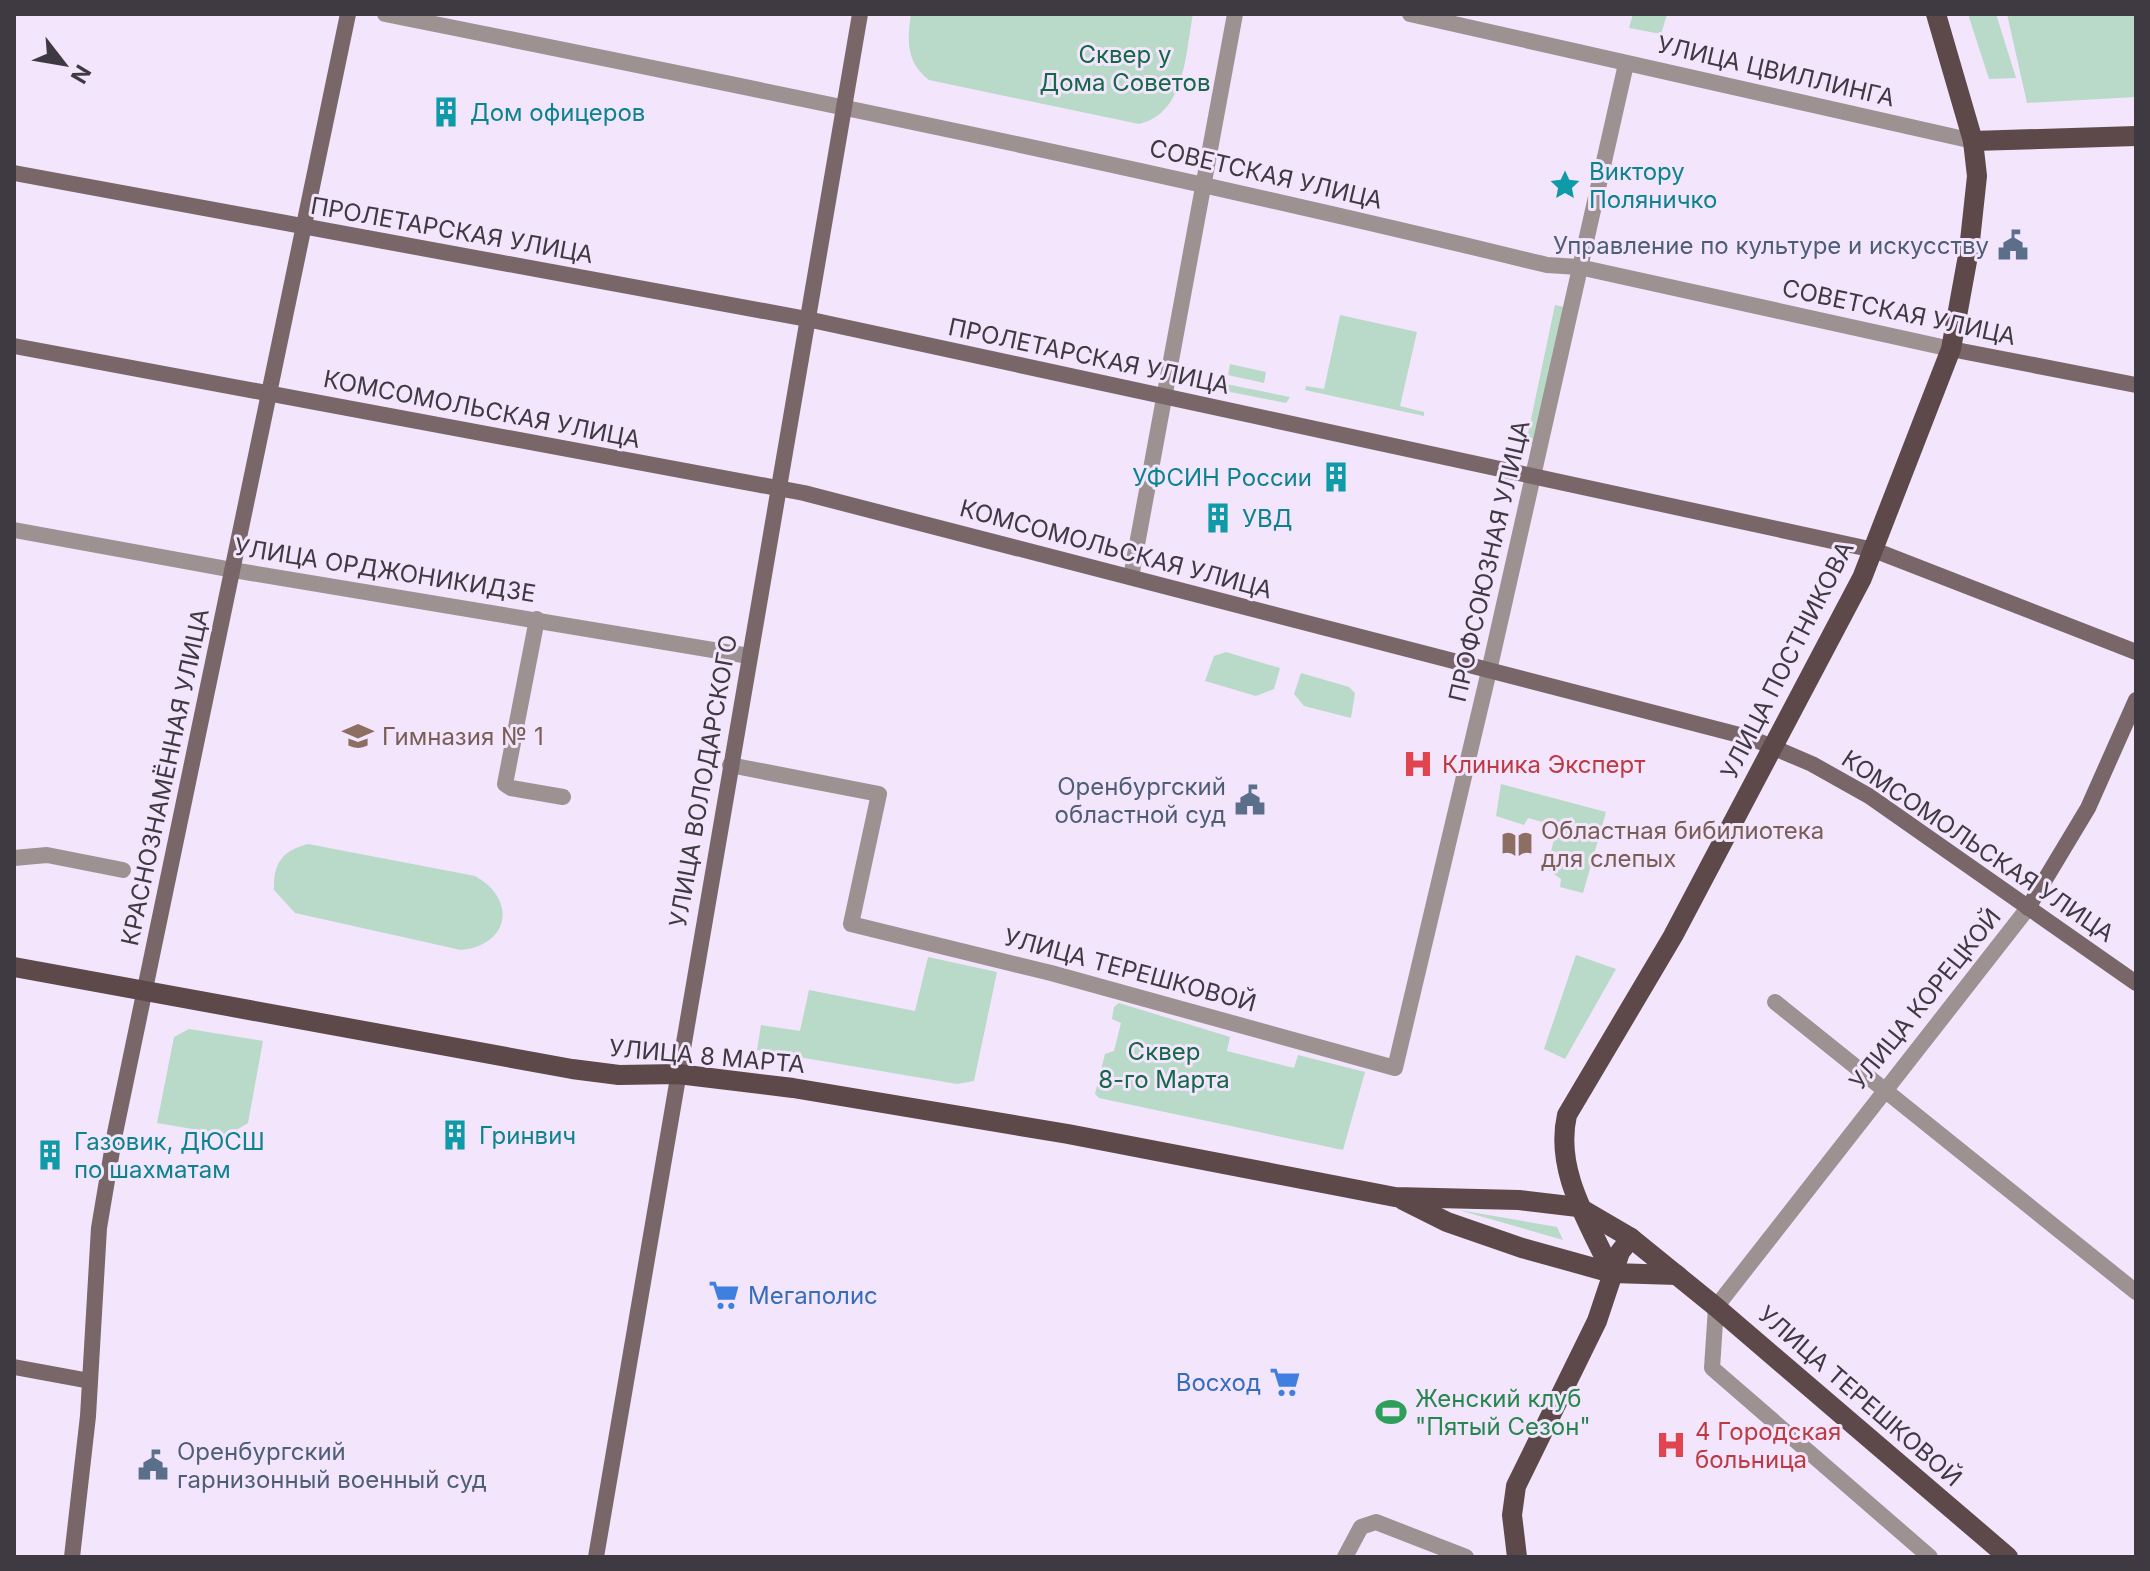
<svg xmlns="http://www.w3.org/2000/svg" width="2150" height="1571" font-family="Inter,sans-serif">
<rect width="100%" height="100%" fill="#f2e5fc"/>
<g fill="#b9dac8">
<path d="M 911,14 L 1193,14 C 1185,54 1186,113 1139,124 L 929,80 C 906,62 907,41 911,14 Z"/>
<path d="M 1633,14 L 1667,14 L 1661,34 L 1629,28 Z"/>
<path d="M 1968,14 L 1996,14 L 2016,78 L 1989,79 Z"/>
<path d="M 2007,14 L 2136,14 L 2136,97 L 2027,103 Z"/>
<path d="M 1555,305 L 1564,307 L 1535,445 L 1526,443 Z"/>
<path d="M 1340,315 L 1417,332 L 1400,406 L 1424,412 L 1424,416 L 1305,390 L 1306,386 L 1324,389 Z"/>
<path d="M 1230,364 L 1266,372 L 1264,383 L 1228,375 Z"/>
<path d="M 1211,381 L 1290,397 L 1286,403 L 1210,388 Z"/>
<path d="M 1226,652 L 1280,668 L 1274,689 L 1256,696 L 1205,681 L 1214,656 Z"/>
<path d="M 1301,673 L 1349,687 L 1355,693 L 1351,718 L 1304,706 L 1294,694 Z"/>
<path d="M 1501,784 L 1606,812 L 1583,893 L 1560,887 L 1561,879 L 1547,869 L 1557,826 L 1528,818 L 1524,825 L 1496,816 Z"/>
<path d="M 308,844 L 475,876 C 517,899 510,945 461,950 L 295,913 L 274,890 C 273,863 282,851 308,844 Z"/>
<path d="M 1576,955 L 1616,969 L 1565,1059 L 1544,1049 Z"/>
<path d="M 928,957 L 997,972 L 974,1081 L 957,1084 L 757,1050 L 761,1025 L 800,1031 L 809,990 L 915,1011 Z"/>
<path d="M 1119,1003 L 1230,1037 L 1227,1051 L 1294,1068 L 1298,1055 L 1365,1072 L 1343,1150 L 1099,1098 L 1095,1094 L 1105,1054 L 1114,1051 L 1121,1023 L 1112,1019 L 1114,1007 Z"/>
<path d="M 189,1029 L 263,1041 L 248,1123 L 228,1135 L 157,1123 L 174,1037 Z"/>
<path d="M 1459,1210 L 1557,1227 L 1563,1240 Z"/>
</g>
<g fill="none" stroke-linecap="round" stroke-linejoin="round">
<g stroke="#9e9192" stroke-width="16">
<path d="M 385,14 C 774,92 1161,171 1547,265 L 1579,267 L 1951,349"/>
<path d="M 1410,14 L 1973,141"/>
<path d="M 14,530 L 233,570 L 749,656"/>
<path d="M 1131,577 L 1235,14"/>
<path d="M 537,619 L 505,784 L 511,788 L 563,797"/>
<path d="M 730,765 L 879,794 L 851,924 L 1051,973 L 1395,1068 L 1489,671 L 1626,64"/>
<path d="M 14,858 L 47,855 L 123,870"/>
<path d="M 1775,1002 L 2136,1292"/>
<path d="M 1345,1557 L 1361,1527 L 1376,1522 L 1466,1557"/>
<path d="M 1930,1557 L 1712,1368 L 1716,1307 L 2028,908"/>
</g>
<g stroke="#786668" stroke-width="16">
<path d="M 14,173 L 807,319 L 1874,550 L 2136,652"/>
<path d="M 14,346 L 804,493 L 1751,738 L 1812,764 L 1869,796 L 2136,983"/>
<path d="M 1951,349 L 2136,385"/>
<path d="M 2028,908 L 2088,808 L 2136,700"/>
<path d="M 14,1367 L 90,1381"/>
<path d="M 72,1557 L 88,1416 L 99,1228 L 115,1133 L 348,14"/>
<path d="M 596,1557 L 860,14"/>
</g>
<g stroke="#5d484a" stroke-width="20">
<path d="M 1973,141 L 2136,136"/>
<path d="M 14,967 L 572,1069 L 619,1075 L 678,1074 L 793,1088 L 1068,1134 L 1395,1197 L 1519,1200 L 1578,1207 L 1631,1238 L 1716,1307 L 2008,1557"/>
<path d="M 1403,1200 L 1447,1222 L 1522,1248 L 1612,1273 L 1677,1275"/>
<path d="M 1612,1273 C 1590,1224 1554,1172 1567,1115 L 1673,936 L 1862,578 L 1951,349 L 1969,250 L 1977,176 L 1973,141 L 1936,14"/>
<path d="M 1517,1557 L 1512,1515 L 1516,1486 L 1597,1321 L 1620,1252 L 1631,1238"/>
</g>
</g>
<defs>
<g id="building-bare" transform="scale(2.4)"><path d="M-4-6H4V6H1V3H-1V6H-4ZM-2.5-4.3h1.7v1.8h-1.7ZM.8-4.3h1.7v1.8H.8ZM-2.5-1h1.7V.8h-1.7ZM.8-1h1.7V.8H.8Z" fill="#0f9aa8" stroke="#f2e5fc" stroke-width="2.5" paint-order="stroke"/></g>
<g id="sight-bare" transform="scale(2.4)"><path d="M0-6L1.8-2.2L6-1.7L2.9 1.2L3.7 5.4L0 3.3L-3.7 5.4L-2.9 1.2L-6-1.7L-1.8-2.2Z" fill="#0f9aa8" stroke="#f2e5fc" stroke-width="2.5" paint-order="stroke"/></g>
<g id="civic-bare" transform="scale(2.4)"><path d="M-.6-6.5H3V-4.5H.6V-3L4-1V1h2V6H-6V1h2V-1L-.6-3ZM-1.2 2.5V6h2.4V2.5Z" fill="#5c6f8a" stroke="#f2e5fc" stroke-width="2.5" paint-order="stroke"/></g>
<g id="school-bare" transform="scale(2.4)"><path d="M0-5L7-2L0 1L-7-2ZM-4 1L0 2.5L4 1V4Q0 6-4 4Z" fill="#8d6e63" stroke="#f2e5fc" stroke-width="2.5" paint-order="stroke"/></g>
<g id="hospital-bare" transform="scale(2.4)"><path d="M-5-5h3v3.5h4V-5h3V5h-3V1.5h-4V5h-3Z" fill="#e0444e" stroke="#f2e5fc" stroke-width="2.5" paint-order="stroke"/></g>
<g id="library-bare" transform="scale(2.4)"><path d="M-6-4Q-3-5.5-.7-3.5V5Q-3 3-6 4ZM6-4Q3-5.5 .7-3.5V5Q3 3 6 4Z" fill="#8d6e63" stroke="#f2e5fc" stroke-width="2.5" paint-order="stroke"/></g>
<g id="supermarket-bare" transform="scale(2.4)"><path d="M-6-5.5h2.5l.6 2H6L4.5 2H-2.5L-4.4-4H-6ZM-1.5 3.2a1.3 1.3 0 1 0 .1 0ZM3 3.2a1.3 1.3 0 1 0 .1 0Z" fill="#3f7fe0" stroke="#f2e5fc" stroke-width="2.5" paint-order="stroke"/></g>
<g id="stadium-bare" transform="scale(2.4)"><path d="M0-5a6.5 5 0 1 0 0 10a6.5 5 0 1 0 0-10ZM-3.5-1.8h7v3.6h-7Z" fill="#2e9e5b" stroke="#f2e5fc" stroke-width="2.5" paint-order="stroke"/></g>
</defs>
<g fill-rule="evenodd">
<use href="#building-bare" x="446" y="112"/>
<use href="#sight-bare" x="1565" y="185"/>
<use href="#civic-bare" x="2013" y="245"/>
<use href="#building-bare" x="1336" y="477"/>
<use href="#building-bare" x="1218" y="518"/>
<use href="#school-bare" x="358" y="736"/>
<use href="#hospital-bare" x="1418" y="764"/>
<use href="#civic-bare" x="1250" y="800"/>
<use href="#library-bare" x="1517" y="844"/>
<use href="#building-bare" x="455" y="1135"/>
<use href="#building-bare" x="50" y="1155"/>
<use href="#supermarket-bare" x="724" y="1295"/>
<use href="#supermarket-bare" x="1285" y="1382"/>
<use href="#stadium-bare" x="1391" y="1412"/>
<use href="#hospital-bare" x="1671" y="1445"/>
<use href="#civic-bare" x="153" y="1465"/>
</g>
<g text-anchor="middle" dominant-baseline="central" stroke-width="6" stroke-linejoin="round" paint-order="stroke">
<g font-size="24" fill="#156748" stroke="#f2e5fc">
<text x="1125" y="54">Сквер у<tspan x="1125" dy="28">Дома Советов</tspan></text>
<text x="1164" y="1051">Сквер<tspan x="1164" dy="28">8-го Марта</tspan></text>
</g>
<g font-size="24" fill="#3f3942" stroke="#f2e5fc">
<text transform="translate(1776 71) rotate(13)">УЛИЦА ЦВИЛЛИНГА</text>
<text transform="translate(1266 174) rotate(13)">СОВЕТСКАЯ УЛИЦА</text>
<text transform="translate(452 230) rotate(10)">ПРОЛЕТАРСКАЯ УЛИЦА</text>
<text transform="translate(1899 312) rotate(12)">СОВЕТСКАЯ УЛИЦА</text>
<text transform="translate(1089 356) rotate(12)">ПРОЛЕТАРСКАЯ УЛИЦА</text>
<text transform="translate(482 409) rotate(11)">КОМСОМОЛЬСКАЯ УЛИЦА</text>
<text transform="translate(1116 549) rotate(15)">КОМСОМОЛЬСКАЯ УЛИЦА</text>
<text transform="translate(1489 561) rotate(-77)">ПРОФСОЮЗНАЯ УЛИЦА</text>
<text transform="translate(385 570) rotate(9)">УЛИЦА ОРДЖОНИКИДЗЕ</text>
<text transform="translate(1787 660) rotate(-63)">УЛИЦА ПОСТНИКОВА</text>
<text transform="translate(165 777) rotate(-78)">КРАСНОЗНАМЁННАЯ УЛИЦА</text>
<text transform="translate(703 781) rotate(-80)">УЛИЦА ВОЛОДАРСКОГО</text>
<text transform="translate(1978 846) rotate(34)">КОМСОМОЛЬСКАЯ УЛИЦА</text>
<text transform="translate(1130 970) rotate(15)">УЛИЦА ТЕРЕШКОВОЙ</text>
<text transform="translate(1925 999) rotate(-51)">УЛИЦА КОРЕЦКОЙ</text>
<text transform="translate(707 1056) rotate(5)">УЛИЦА 8 МАРТА</text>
<text transform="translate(1860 1396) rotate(41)">УЛИЦА ТЕРЕШКОВОЙ</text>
</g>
<g font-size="24" fill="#0d838f" stroke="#f2e5fc" text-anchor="start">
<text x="470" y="112">Дом офицеров</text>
<text x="1589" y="171">Виктору<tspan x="1589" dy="28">Поляничко</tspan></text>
<text x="1312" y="477" text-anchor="end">УФСИН России</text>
<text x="1242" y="518">УВД</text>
<text x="479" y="1135">Гринвич</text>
<text x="74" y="1141">Газовик, ДЮСШ<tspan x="74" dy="28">по шахматам</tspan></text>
</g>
<g font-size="24" fill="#4e5e75" stroke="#f2e5fc" text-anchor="end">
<text x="1989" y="245">Управление по культуре и искусству</text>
<text x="1226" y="786">Оренбургский<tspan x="1226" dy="28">областной суд</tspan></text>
<text x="177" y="1451" text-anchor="start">Оренбургский<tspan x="177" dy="28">гарнизонный военный суд</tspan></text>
</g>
<g font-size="24" fill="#785e54" stroke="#f2e5fc" text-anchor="start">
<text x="382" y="736">Гимназия № 1</text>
<text x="1541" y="830">Областная бибилиотека<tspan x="1541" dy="28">для слепых</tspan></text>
</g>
<g font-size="24" fill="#be3a42" stroke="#f2e5fc" text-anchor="start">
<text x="1442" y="764">Клиника Эксперт</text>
<text x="1695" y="1431">4 Городская<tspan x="1695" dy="28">больница</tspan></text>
</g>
<g font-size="24" fill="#366cbe" stroke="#f2e5fc" text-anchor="start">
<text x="748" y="1295">Мегаполис</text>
<text x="1261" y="1382" text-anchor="end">Восход</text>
</g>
<g font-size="24" fill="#27864d" stroke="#f2e5fc" text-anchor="start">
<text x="1415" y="1398">Женский клуб<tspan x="1415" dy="28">"Пятый Сезон"</tspan></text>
</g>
</g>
<rect width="2150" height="1571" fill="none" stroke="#3f3942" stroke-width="32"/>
<g transform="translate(64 64) rotate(121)" stroke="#f2e5fc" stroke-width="6" paint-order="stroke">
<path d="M0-6L14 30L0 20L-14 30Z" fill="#3f3942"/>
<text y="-12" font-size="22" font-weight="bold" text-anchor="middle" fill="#3f3942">N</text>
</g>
</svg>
